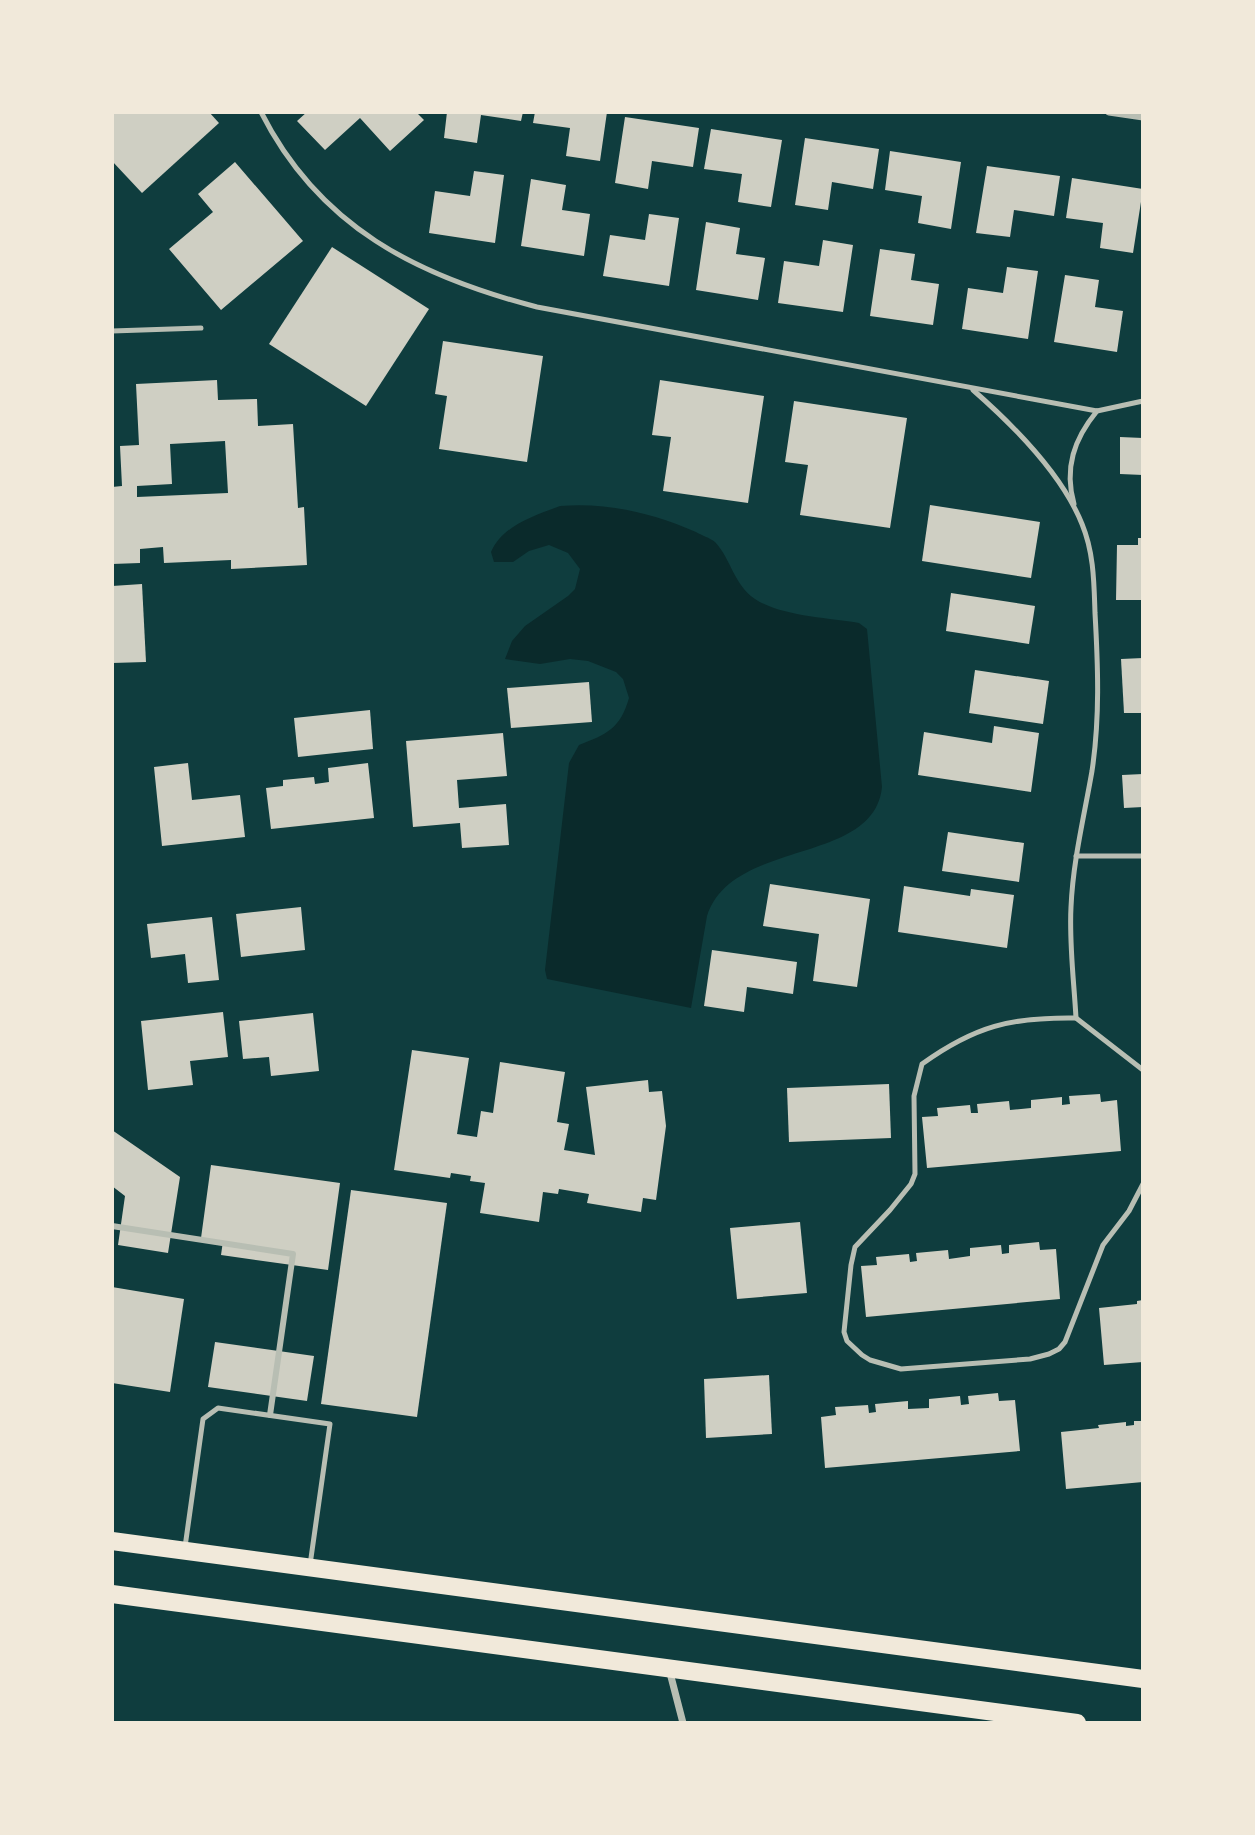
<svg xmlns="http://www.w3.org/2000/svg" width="1255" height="1835" font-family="'Sofia Sans Condensed',sans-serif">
<rect width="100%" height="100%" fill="#0f3d3e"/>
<path fill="#0a2a2b" d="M 560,506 C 606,502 653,513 696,532 C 701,535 710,538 715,542 C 731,559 734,585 755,599 C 780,616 829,618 859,623 L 867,629 L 882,787 C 874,866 732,838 707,916 L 691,1008 L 547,979 L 545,970 L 569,763 L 579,745 C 607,734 620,729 629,698 L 623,679 L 616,672 L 588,661 L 570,659 L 540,664 L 505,659 L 512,641 L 525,626 L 568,596 L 575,589 L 580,569 L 568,553 L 549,545 L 529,551 L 513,562 L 494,562 L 491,552 C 503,525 534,516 560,506 Z"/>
<g fill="#cfcfc3" fill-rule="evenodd">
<path d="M 112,112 L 209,112 L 219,123 L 142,193 L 112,161 Z"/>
<path d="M 307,112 L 416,112 L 424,120 L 390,151 L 360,118 L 325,150 L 297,121 Z"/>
<path d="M 447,112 L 523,112 L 521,121 L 481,115 L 477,143 L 444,138 Z"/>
<path d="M 535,112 L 607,112 L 600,161 L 566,156 L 570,128 L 533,123 Z"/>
<path d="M 625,117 L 699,128 L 693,167 L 652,161 L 648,189 L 615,183 Z"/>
<path d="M 711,129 L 782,140 L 771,207 L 738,202 L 742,174 L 704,169 Z"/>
<path d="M 805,138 L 879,149 L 873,189 L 832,182 L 828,210 L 795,205 Z"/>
<path d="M 890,151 L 961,162 L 951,229 L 918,223 L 922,196 L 885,190 Z"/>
<path d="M 235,162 L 303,241 L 221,310 L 169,249 L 213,212 L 198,194 Z"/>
<path d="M 987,166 L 1060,176 L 1054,216 L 1014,210 L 1010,237 L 976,233 Z"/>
<path d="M 474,171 L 504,175 L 495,243 L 429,233 L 435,191 L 470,196 Z"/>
<path d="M 1072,178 L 1143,189 L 1133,253 L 1100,248 L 1103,223 L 1066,218 Z"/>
<path d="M 531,179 L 566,185 L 562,210 L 590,214 L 584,256 L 521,246 Z"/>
<path d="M 649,214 L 679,218 L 669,286 L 603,276 L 610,235 L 645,240 Z"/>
<path d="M 706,222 L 740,228 L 736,254 L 765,258 L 758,300 L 696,290 Z"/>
<path d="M 823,240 L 853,245 L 843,312 L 778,303 L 784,261 L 819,266 Z"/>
<path d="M 332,247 L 429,309 L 366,406 L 269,344 Z"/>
<path d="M 880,249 L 915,254 L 911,280 L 939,284 L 933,325 L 870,316 Z"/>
<path d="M 1007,267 L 1038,271 L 1028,339 L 962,329 L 968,288 L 1003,293 Z"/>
<path d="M 1065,275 L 1099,280 L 1095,307 L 1123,311 L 1117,352 L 1054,342 Z"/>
<path d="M 443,341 L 543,356 L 527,462 L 439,449 L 447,396 L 435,394 Z"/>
<path d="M 217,380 L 218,400 L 257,399 L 258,426 L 293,424 L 298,508 L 304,507 L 307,565 L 231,569 L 231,560 L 164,563 L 163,547 L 140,549 L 140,563 L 112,564 L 112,487 L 122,486 L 120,446 L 139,445 L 136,384 ZM 225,441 L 228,493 L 137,497 L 137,486 L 172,484 L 170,444 Z"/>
<path d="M 660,380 L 764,396 L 748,503 L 663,491 L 671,437 L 652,435 Z"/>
<path d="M 794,401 L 907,418 L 890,528 L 800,515 L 808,465 L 785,462 Z"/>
<path d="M 1120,437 L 1143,438 L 1143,475 L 1120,474 Z"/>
<path d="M 930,505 L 1040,522 L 1031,578 L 922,561 Z"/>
<path d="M 1138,538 L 1143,538 L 1143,600 L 1116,600 L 1117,545 L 1138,545 Z"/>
<path d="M 142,584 L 146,662 L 112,663 L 112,586 Z"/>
<path d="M 951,593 L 1035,606 L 1029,644 L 946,631 Z"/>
<path d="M 1143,658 L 1143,713 L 1124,713 L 1121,659 Z"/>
<path d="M 975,670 L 1049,681 L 1043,724 L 969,713 Z"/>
<path d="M 589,682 L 592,722 L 511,728 L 507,688 Z"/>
<path d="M 370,710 L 373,749 L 298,757 L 294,718 Z"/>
<path d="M 994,726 L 1039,733 L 1031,792 L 918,775 L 924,732 L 992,743 Z"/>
<path d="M 503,733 L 507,776 L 457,780 L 459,808 L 506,804 L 509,845 L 462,848 L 460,823 L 413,827 L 406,741 Z"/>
<path d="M 188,763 L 192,800 L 240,795 L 245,837 L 162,846 L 154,767 Z"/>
<path d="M 368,763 L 374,818 L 271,829 L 266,788 L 283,786 L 283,780 L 314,777 L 315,784 L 329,782 L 328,768 Z"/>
<path d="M 1143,774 L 1143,807 L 1124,808 L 1122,775 Z"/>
<path d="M 948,832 L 1024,843 L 1019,882 L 942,871 Z"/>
<path d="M 770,884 L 870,899 L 857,987 L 813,981 L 819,934 L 763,926 Z"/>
<path d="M 904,886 L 970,896 L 971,889 L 1014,895 L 1007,948 L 898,932 Z"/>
<path d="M 301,907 L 305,950 L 241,957 L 236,914 Z"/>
<path d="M 212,917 L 219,980 L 188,983 L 185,954 L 151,958 L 147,924 Z"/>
<path d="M 712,950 L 797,962 L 793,994 L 747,987 L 744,1012 L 704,1006 Z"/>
<path d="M 223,1012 L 228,1057 L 190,1061 L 193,1085 L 148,1090 L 141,1021 Z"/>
<path d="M 313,1013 L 319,1071 L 271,1076 L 269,1057 L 243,1059 L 239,1021 Z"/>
<path d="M 412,1050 L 469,1058 L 457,1134 L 477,1137 L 481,1111 L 493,1113 L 500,1062 L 565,1072 L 557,1122 L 569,1124 L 564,1150 L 595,1155 L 586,1087 L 648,1080 L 649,1092 L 662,1091 L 666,1126 L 656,1200 L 643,1198 L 641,1212 L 587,1203 L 589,1194 L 559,1189 L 558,1194 L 543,1192 L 539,1222 L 480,1213 L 485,1183 L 470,1181 L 471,1176 L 451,1173 L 450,1178 L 394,1170 Z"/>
<path d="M 889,1084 L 891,1138 L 789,1142 L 787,1088 Z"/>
<path d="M 1100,1094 L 1101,1102 L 1117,1100 L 1121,1151 L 927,1168 L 922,1117 L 938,1116 L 937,1108 L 970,1105 L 971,1113 L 978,1113 L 977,1104 L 1009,1101 L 1010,1110 L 1031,1108 L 1031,1100 L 1062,1097 L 1062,1105 L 1070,1104 L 1069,1096 Z"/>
<path d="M 112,1130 L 180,1177 L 168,1253 L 118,1245 L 125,1196 L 112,1186 Z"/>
<path d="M 211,1165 L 340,1183 L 328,1270 L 221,1255 L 223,1241 L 201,1238 Z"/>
<path d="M 351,1190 L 447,1203 L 417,1417 L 321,1404 Z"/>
<path d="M 800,1222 L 807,1293 L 737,1299 L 730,1228 Z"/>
<path d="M 1039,1242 L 1040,1250 L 1056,1249 L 1060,1299 L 866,1317 L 861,1266 L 877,1265 L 876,1257 L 909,1254 L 910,1262 L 917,1261 L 916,1253 L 948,1250 L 949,1259 L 970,1256 L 970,1248 L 1001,1245 L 1002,1254 L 1009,1253 L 1009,1245 Z"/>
<path d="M 112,1287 L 184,1299 L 170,1392 L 112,1383 Z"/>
<path d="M 1143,1300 L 1143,1362 L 1104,1365 L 1099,1308 L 1137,1304 L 1137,1301 Z"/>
<path d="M 215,1342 L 314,1356 L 307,1401 L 208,1387 Z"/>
<path d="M 769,1375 L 772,1434 L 706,1438 L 704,1379 Z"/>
<path d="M 998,1393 L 999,1401 L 1015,1400 L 1020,1451 L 825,1468 L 821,1417 L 836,1415 L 835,1407 L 868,1405 L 869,1413 L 876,1412 L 875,1404 L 908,1401 L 908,1409 L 929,1408 L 929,1399 L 960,1396 L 961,1405 L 969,1404 L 968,1396 Z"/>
<path d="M 1134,1421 L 1143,1421 L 1143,1482 L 1066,1489 L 1061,1432 L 1099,1428 L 1098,1425 L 1126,1422 L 1126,1426 L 1134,1425 Z"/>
</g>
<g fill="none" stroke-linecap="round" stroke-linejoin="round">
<g stroke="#b8beb3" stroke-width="5">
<path d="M 261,112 C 319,227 417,276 537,307 L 1097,411 L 1143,401"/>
<path d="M 112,331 L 201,328"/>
<path d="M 973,390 C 1013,425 1062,474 1082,524 C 1094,553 1094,583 1095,613 C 1098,666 1100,718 1092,771 C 1084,817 1073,861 1071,907 C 1069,944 1074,981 1076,1018"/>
<path d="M 1074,504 C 1064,468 1074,439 1097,411"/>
<path d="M 1076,856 L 1143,856"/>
<path d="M 1143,1070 L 1076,1018 C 1011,1017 975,1026 922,1064 L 914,1096 L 915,1174 L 911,1184 L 890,1210 L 855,1247 L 851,1265 L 844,1332 L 847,1341 L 862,1355 L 870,1360 L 901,1369 L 1030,1359 L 1049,1354 L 1059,1349 L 1065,1342 L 1103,1245 L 1129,1211 L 1143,1184"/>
<path d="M 185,1547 L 203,1419 L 218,1408 L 330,1424 L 310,1565"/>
</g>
<path stroke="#b8beb3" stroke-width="6" d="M 112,1226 L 293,1254 L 270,1415"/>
<g stroke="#b8beb3" stroke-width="7">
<path d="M 1109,112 L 1143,117"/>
<path d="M 669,1669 L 683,1723"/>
</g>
<g stroke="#f1e9da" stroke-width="18">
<path d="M 112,1541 L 1143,1679"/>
<path d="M 112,1594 L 1077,1723"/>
</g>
</g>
<rect width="1255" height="1835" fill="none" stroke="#f1e9da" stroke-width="228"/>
</svg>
